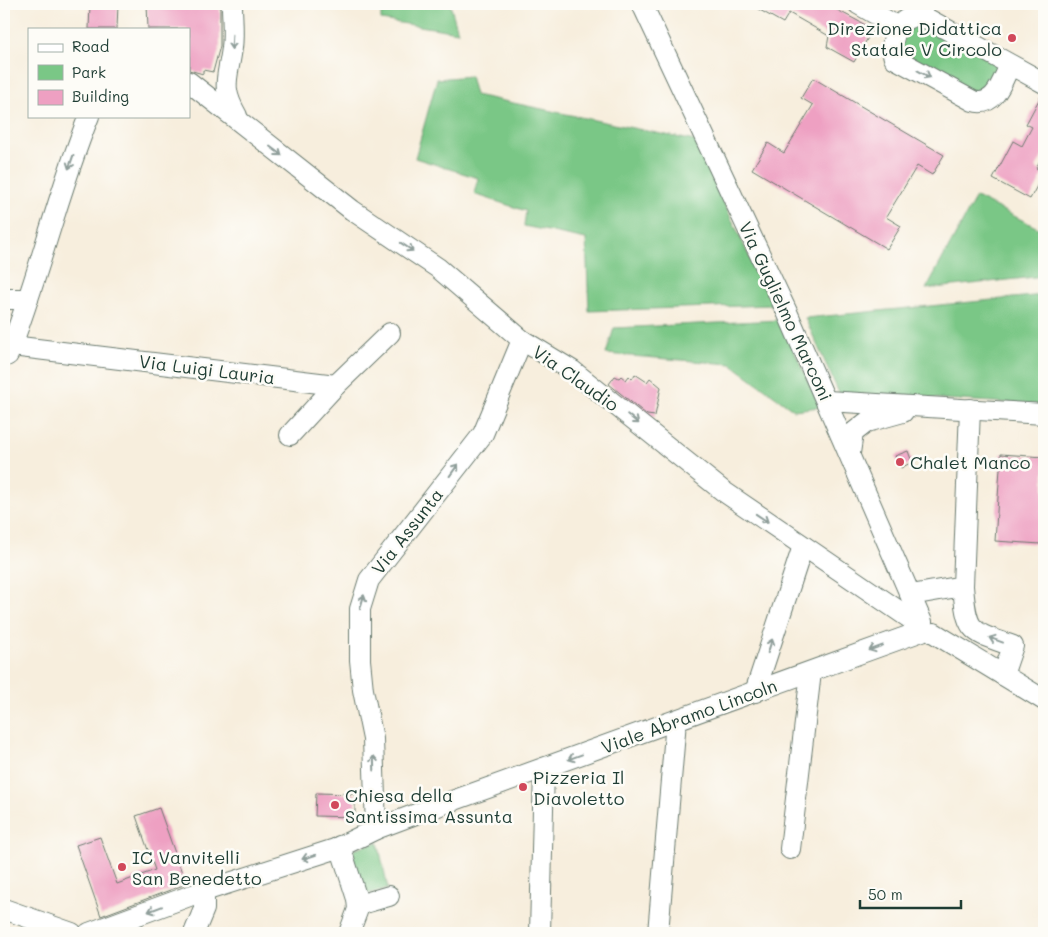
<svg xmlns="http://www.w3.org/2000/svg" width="1048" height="937" font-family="Mali,sans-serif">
<rect width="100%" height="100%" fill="#fdfcf7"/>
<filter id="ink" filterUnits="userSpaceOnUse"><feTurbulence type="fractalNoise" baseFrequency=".02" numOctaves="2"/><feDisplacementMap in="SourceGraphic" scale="10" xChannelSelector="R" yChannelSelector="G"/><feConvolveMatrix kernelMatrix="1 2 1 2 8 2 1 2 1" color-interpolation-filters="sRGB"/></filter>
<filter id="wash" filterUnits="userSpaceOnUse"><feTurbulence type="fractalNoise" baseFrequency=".0096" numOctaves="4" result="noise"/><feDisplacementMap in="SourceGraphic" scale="20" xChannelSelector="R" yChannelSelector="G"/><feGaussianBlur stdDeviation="1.12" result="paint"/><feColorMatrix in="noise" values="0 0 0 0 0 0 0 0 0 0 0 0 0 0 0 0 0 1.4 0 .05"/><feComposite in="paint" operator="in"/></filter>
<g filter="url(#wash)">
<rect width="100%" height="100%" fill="#f7eedd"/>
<g fill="#7ac786" stroke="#4c825d">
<path d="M 381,4 L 450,4 L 458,32 L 381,20 Z"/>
<path d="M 918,15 L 1013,66 L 981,104 L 892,52 Z"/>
<path d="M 470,76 L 475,95 L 695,141 L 772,305 L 589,311 L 586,239 L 524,226 L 526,211 L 474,194 L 478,178 L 415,158 L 437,79 Z"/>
<path d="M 976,197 L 1044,231 L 1044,276 L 926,289 Z"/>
<path d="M 1044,295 L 1044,405 L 839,393 L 805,318 Z"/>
<path d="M 780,320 L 820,407 L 794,410 L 731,364 L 606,354 L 614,328 Z"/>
<path d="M 378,842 L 388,889 L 363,895 L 352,853 L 356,848 Z"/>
</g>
<g id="blocks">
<g fill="#eea0c2">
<path d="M 90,4 L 118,4 L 117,29 L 89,29 Z"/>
<path d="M 147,4 L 220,4 L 220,46 L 213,72 L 203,70 L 203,74 L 189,70 L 189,29 L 148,29 Z"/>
<path d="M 749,4 L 826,4 L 873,29 L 854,62 L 827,47 L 829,36 L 789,13 L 783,23 Z"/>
<path d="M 813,78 L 944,155 L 932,175 L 917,166 L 886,217 L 901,226 L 887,249 L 752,169 L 768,143 L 784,153 L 813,105 L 801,98 Z"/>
<path d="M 1042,94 L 1044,95 L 1044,153 L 1036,168 L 1044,173 L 1030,199 L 993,179 L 1013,141 L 1022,146 L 1032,127 L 1026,124 Z"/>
<path d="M 635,374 L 647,382 L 650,378 L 661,387 L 655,416 L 647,415 L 609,384 L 615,376 L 619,378 L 621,376 L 626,380 L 629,376 L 632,379 Z"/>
<path d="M 908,451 L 912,462 L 901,468 L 895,456 Z"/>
<path d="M 1001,454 L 1044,457 L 1044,506 L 1041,544 L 995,541 Z"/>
<path d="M 316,793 L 355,794 L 355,817 L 315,816 Z"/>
<path d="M 159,808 L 186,884 L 101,916 L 76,845 L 100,837 L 117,884 L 155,870 L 136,816 Z"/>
</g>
</g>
</g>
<g filter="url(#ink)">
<use href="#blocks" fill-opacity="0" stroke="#6b7b6f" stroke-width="1"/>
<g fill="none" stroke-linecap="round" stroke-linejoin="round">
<g stroke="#6b7b6f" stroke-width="22">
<g id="minor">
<path d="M 232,4 C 232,18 234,33 232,48 C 228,79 220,86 237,116"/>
<path d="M 642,4 L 787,312 L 922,622"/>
<path d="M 858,4 L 898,27"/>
<path d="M 1010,65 C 1002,81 995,108 973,101 L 894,58 C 887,37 903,9 926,18 L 1044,83"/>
<path d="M 189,82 L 352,210 L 438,268 L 522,340 L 573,371 L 723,491 L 921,626"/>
<path d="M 4,299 L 28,299"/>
<path d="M 12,346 L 336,385 L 290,435"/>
<path d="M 4,357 L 8,355 C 39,277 57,194 89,116"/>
<path d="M 336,385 L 390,333"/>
<path d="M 827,401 L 1044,414"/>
<path d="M 850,453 L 853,433 L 867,422 L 903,412"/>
<path d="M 963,586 C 967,634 970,631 1013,646 L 1003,675"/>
<path d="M 911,595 L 963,586 L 970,409"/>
<path d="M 934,633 L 1044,700"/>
<path d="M 755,692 L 803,546"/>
<path d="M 376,829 L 373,739 L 363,690 L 360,660 L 360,609 L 369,580 L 483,434 L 522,340"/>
<path d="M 340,846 L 357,899 L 358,909 L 349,933"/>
<path d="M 790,849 L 811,672"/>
<path d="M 358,905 L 389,896"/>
<path d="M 4,909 L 72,933"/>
<path d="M 89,933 L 192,895 L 335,849 L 376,829 L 416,814 L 922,631"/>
<path d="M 194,933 L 204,909 L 204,891"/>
<path d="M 540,933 L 544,768"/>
<path d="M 658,933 L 676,721"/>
</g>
</g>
<use href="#minor" stroke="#fff" stroke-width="20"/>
</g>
<defs><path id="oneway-shaft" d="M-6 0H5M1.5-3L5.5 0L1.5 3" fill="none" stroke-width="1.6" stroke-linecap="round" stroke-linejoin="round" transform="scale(1.25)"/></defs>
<g stroke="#8f9e9a">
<use href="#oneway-shaft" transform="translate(232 42) rotate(93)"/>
<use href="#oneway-shaft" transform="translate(924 74) rotate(29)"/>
<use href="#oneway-shaft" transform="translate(276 151) rotate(37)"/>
<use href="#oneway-shaft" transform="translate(71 162) rotate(109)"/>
<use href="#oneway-shaft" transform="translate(407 247) rotate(34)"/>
<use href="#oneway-shaft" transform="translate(633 419) rotate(39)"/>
<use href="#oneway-shaft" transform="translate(454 470) rotate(-54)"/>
<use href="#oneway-shaft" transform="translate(762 518) rotate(34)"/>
<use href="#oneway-shaft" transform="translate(362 602) rotate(-74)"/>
<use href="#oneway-shaft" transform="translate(996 640) rotate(-160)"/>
<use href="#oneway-shaft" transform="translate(770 646) rotate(-72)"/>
<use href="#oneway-shaft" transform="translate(876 648) rotate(160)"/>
<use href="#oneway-shaft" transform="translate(575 757) rotate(160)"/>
<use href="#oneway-shaft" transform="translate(374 763) rotate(-92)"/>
<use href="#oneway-shaft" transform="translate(309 857) rotate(162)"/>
<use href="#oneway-shaft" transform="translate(155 909) rotate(159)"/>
</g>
</g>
<g fill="#d1495b" stroke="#fdfcf7" stroke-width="2">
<circle cx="1012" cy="38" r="5"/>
<circle cx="900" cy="462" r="5"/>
<circle cx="523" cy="787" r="5"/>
<circle cx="335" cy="805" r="5"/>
<circle cx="122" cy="867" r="5"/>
</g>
<g text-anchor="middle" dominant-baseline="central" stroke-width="5" stroke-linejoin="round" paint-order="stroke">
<g font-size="18" fill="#1f3d34" stroke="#fdfcf7" text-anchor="start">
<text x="1002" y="28" text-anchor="end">Direzione Didattica<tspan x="1002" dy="21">Statale V Circolo</tspan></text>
<text x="910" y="462">Chalet Manco</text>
<text x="533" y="777">Pizzeria Il<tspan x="533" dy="21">Diavoletto</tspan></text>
<text x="345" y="795">Chiesa della<tspan x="345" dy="21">Santissima Assunta</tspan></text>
<text x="132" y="857">IC Vanvitelli<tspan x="132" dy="21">San Benedetto</tspan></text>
</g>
<g font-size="18" fill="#1f3d34" stroke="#fdfcf7">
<text transform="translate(786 311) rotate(65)">Via Guglielmo Marconi</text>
<text transform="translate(207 369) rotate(7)">Via Luigi Lauria</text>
<text transform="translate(576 378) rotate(35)">Via Claudio</text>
<text transform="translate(407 531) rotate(-52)">Via Assunta</text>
<text transform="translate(689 716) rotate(-20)">Viale Abramo Lincoln</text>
</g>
</g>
<rect width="1048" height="937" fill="none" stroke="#fdfcf7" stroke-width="20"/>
<rect x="28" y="28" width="162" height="90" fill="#fdfcf7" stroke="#a4b0a9"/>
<rect x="38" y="44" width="25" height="8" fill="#ffffff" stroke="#a4b0a9"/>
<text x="72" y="52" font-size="15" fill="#1f3d34">Road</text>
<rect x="38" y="65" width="25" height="15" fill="#7ac786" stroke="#a4b0a9"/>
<text x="72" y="78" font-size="15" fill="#1f3d34">Park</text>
<rect x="38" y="90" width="25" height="15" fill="#eea0c2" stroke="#a4b0a9"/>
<text x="72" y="102" font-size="15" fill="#1f3d34">Building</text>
<path d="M860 900v8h101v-8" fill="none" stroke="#1f3d34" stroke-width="2.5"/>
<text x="868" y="900" font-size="15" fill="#1f3d34" stroke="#fdfcf7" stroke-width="4" paint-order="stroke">50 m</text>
</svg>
